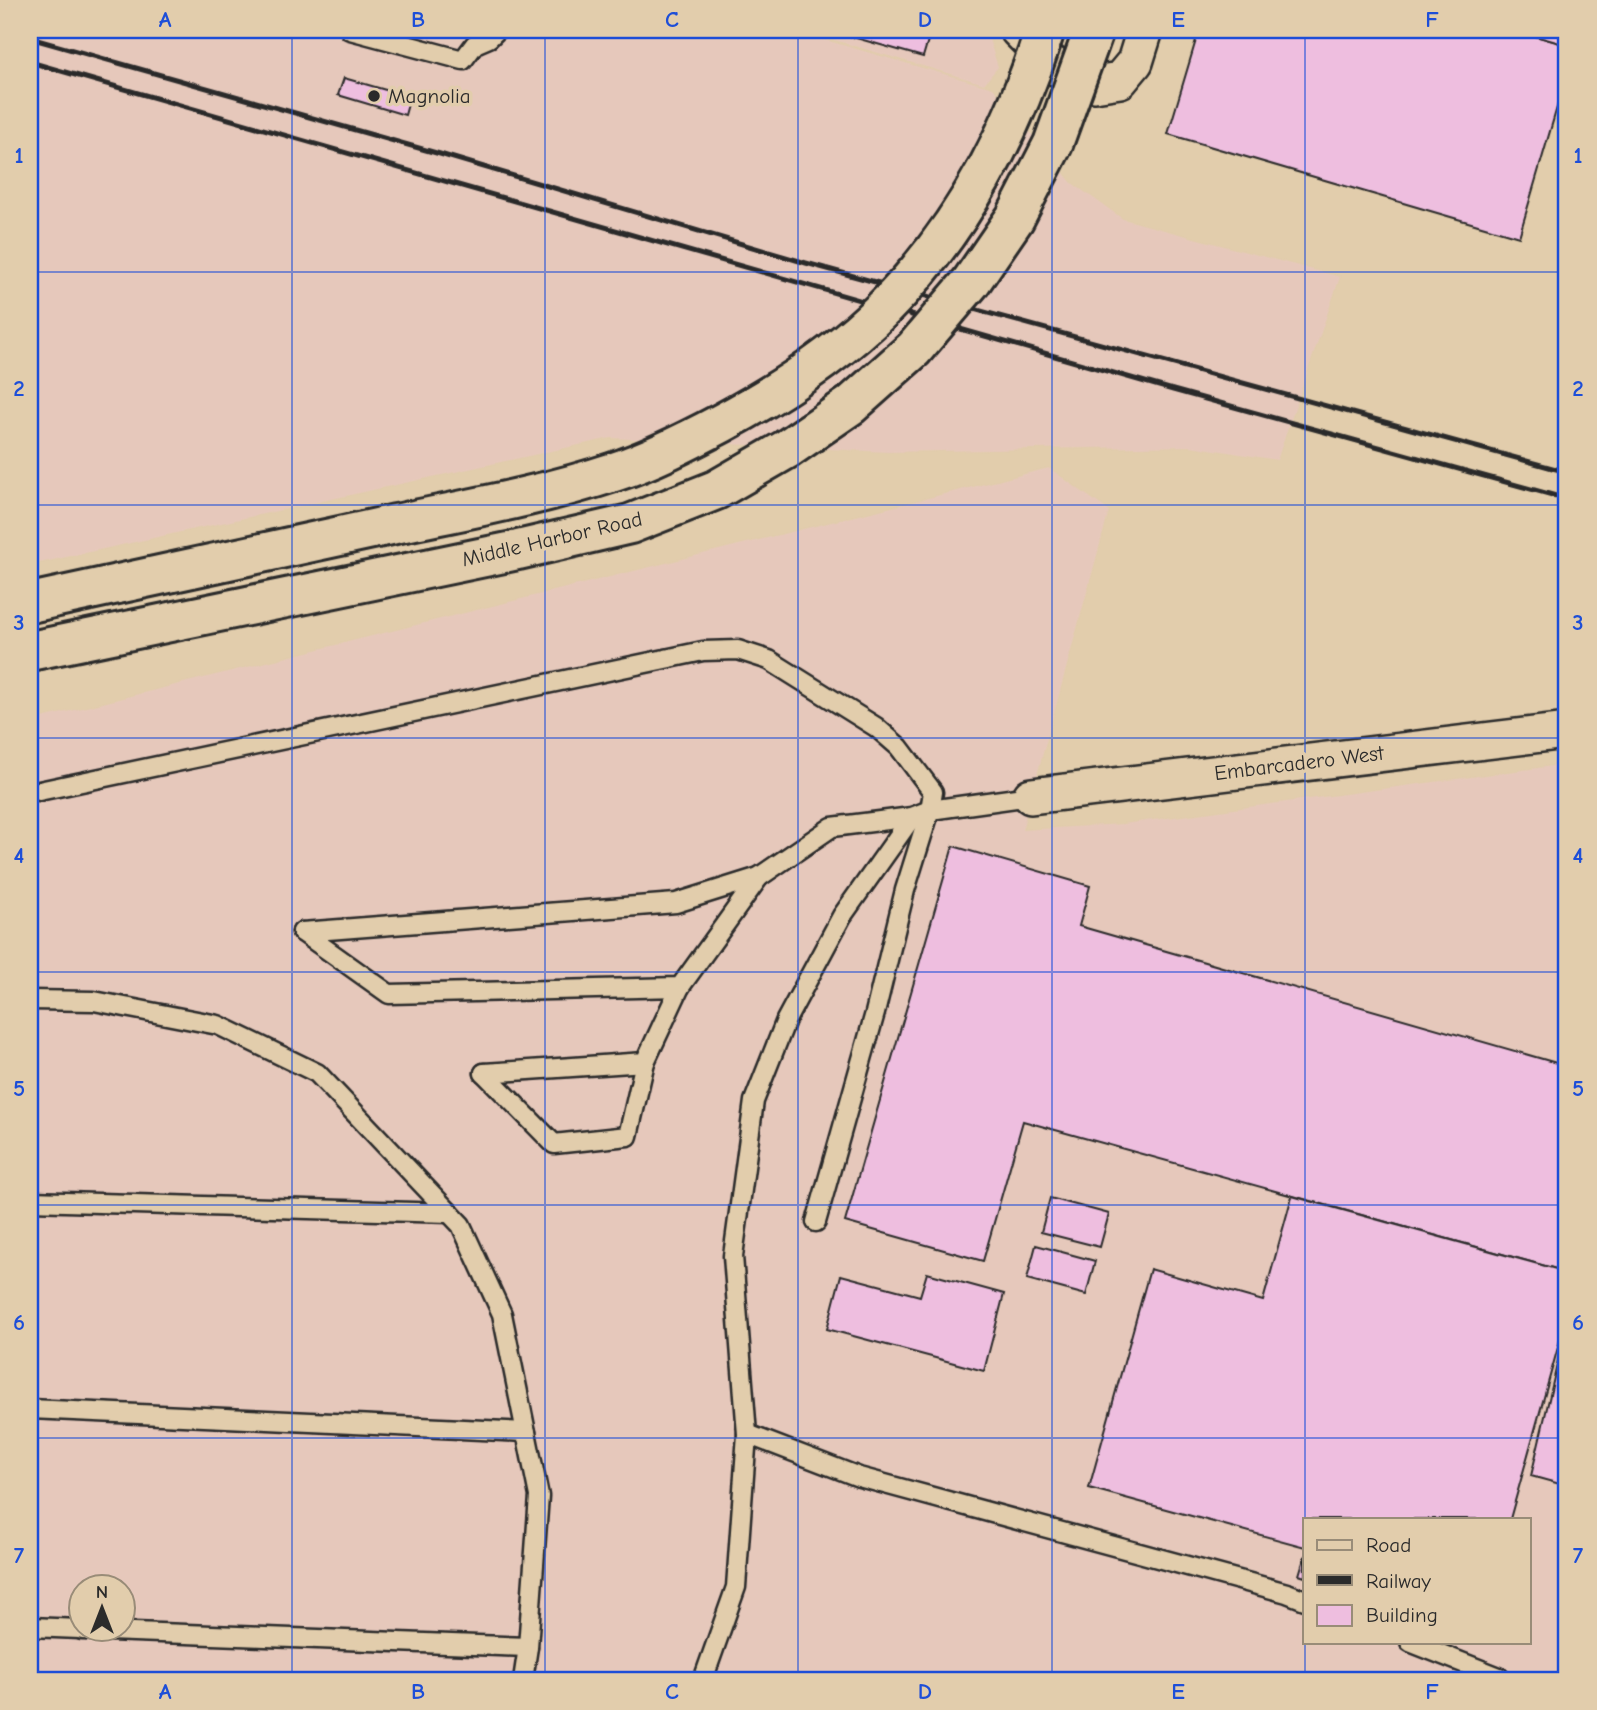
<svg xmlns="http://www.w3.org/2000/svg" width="1597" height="1710" font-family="'Comic Neue',sans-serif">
<rect width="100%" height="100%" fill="#e2cdac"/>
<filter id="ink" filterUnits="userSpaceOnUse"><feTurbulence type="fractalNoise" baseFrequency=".0143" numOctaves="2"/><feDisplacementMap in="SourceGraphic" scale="14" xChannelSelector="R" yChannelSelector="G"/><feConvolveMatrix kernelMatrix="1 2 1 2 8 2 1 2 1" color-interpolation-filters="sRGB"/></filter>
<g filter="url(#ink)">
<g fill="#e6c8bb" fill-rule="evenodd">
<path d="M 30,30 L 790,30 L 993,88 L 1072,183 L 1123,219 L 1340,277 L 1277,460 L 1191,446 L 888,452 L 611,438 L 30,565 Z"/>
<path d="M 800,30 L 986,30 L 998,67 L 984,84 Z"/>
<path d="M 1049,468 L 1109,511 L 1022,830 L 1123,824 L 1567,764 L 1567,1680 L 30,1680 L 30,721 ZM 1305,1519 L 1529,1519 L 1529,1642 L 1305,1642 ZM 80,1588 L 122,1588 L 122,1630 L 80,1630 Z"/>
</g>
<g fill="#eebedf" stroke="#2b2b2b" stroke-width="2">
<path d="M 828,30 L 931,30 L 923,57 Z"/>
<path d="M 1199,30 L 1374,30 L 1389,34 L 1390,30 L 1514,30 L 1567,45 L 1567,73 L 1519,237 L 1168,134 Z"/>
<path d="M 1514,30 L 1567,30 L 1567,45 Z"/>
<path d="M 344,78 L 410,97 L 405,115 L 338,95 Z"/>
<path d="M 953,846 L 1090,886 L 1079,926 L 1567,1066 L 1567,1272 L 1023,1121 L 983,1261 L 845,1222 Z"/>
<path d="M 1292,1196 L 1567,1272 L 1567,1315 L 1510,1519 L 1305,1519 L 1305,1547 L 1089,1488 L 1150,1269 L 1263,1301 Z"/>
<path d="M 1050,1198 L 1109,1214 L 1100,1247 L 1041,1232 Z"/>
<path d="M 1036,1245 L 1095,1261 L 1086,1295 L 1027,1279 Z"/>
<path d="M 927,1273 L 1004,1294 L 984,1371 L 827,1329 L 841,1275 L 920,1296 Z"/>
<path d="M 1567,1322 L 1567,1486 L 1531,1476 Z"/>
<path d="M 1305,1555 L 1305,1577 L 1299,1575 Z"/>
</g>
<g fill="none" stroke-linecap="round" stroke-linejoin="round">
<g stroke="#2b2b2b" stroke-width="23">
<g id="service">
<path d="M 350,30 L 463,60 L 475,44 L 489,38 L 497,30"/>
<path d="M 39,791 L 703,651 L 738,650 L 769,660 L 876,727 L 899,747 L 933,792 L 930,810 L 905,890 L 875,1013 L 816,1222"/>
<path d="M 302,932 L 676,903 L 759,877 L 832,827 L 912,817 L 930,810 L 1031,796"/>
<path d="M 302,932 L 389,994 L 680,987 L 759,877"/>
<path d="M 30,1000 L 94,1001 L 218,1025 L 317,1073 L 461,1225 L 502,1314 L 539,1496 L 528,1647 L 523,1680"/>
<path d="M 484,1073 L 554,1144 L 628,1136 L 645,1062"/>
<path d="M 484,1073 L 645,1062 L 680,987"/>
<path d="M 30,1201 L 450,1213"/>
<path d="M 30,1409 L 526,1432"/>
<path d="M 747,1434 L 859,1477 L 1287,1593 L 1305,1600"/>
<path d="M 30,1627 L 80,1629"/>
<path d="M 82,1630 L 528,1647"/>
<path d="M 1410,1642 L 1499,1677 L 1501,1680"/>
<path d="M 703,1680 L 736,1587 L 747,1434 L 733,1256 L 754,1101 L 786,1020 L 842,916 L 912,817"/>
</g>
</g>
<g stroke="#2b2b2b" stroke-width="40">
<g id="minor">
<path d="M 1018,30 L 1055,67 L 1094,84 L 1120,80 L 1135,62 L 1145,30"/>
<path d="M 1031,796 L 1567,731"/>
</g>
</g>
<use href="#service" stroke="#e2cdac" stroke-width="18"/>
<use href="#minor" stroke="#e2cdac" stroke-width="35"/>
<g stroke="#2b2b2b" stroke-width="5">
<path d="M 30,38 L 440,154 L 806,263 L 1567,472"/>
<path d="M 30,62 L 1173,390 L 1567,499"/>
</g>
<g stroke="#2b2b2b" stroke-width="44" stroke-linecap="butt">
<g id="secondary-bridge">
<path d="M 30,603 C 146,578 261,553 377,528 C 455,511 539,497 614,472 C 651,460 688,441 722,423 C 780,392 837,355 884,308 C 961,231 1013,132 1045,30"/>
<path d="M 30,651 L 518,550 L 630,524 L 716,490 L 787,449 L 851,405 L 914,349 L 971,282 L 1015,218 L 1053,144 L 1094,30"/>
</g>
</g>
<use href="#secondary-bridge" stroke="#e2cdac" stroke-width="38"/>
</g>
</g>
<path fill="none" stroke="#1d4ed8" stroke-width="2" stroke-opacity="0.55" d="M 292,30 L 292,1680M 545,30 L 545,1680M 798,30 L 798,1680M 1052,30 L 1052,1680M 1305,30 L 1305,1519M 30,272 L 1567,272M 30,505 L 1567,505M 30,738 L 1567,738M 30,972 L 1567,972M 30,1205 L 1567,1205M 30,1438 L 1567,1438M 1305,1642 L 1305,1680"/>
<circle fill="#2b2b2b" stroke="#e2cdac" stroke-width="2.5" cx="374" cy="96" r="7"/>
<g text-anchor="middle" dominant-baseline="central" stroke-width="7" stroke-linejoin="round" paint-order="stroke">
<g font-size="21" fill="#2b2b2b" stroke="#e2cdac" text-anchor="start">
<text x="388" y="96">Magnolia</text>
</g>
<g font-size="21" fill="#2b2b2b" stroke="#e2cdac">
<text transform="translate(552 539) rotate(-13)">Middle Harbor Road</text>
<text transform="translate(1299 763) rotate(-7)">Embarcadero West</text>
</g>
</g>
<rect width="1597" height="1710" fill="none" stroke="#e2cdac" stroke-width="77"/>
<rect x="1303" y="1518" width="228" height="126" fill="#e2cdac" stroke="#998c78" stroke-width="2"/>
<rect x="1317" y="1540" width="35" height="10" fill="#e2cdac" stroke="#998c78" stroke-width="2"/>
<text x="1366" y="1552" font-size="21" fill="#2b2b2b">Road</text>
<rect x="1317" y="1575" width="35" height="10" fill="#2b2b2b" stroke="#998c78" stroke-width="2"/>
<text x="1366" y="1588" font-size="21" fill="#2b2b2b">Railway</text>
<rect x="1317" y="1605" width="35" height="21" fill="#eebedf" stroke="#998c78" stroke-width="2"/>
<text x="1366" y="1622" font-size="21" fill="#2b2b2b">Building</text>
<g transform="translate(102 1608)"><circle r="33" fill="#e2cdac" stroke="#998c78" stroke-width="2"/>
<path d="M0-5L12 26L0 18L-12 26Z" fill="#2b2b2b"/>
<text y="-10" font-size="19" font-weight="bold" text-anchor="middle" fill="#2b2b2b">N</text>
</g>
<rect x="38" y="38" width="1520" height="1634" fill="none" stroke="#1d4ed8" stroke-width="2.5"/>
<g font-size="23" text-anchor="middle" font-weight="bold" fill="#1d4ed8">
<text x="165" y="27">A</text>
<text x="418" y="27">B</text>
<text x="672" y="27">C</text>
<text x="925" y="27">D</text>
<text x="1178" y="27">E</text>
<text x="1432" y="27">F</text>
<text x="19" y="163">1</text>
<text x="1578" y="163">1</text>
<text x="19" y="396">2</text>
<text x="1578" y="396">2</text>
<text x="19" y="630">3</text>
<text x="1578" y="630">3</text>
<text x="19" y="863">4</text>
<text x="1578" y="863">4</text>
<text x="19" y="1096">5</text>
<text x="1578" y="1096">5</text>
<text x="19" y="1330">6</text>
<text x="1578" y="1330">6</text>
<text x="19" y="1563">7</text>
<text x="1578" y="1563">7</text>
<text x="165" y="1699">A</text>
<text x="418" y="1699">B</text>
<text x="672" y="1699">C</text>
<text x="925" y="1699">D</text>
<text x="1178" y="1699">E</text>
<text x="1432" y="1699">F</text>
</g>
</svg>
